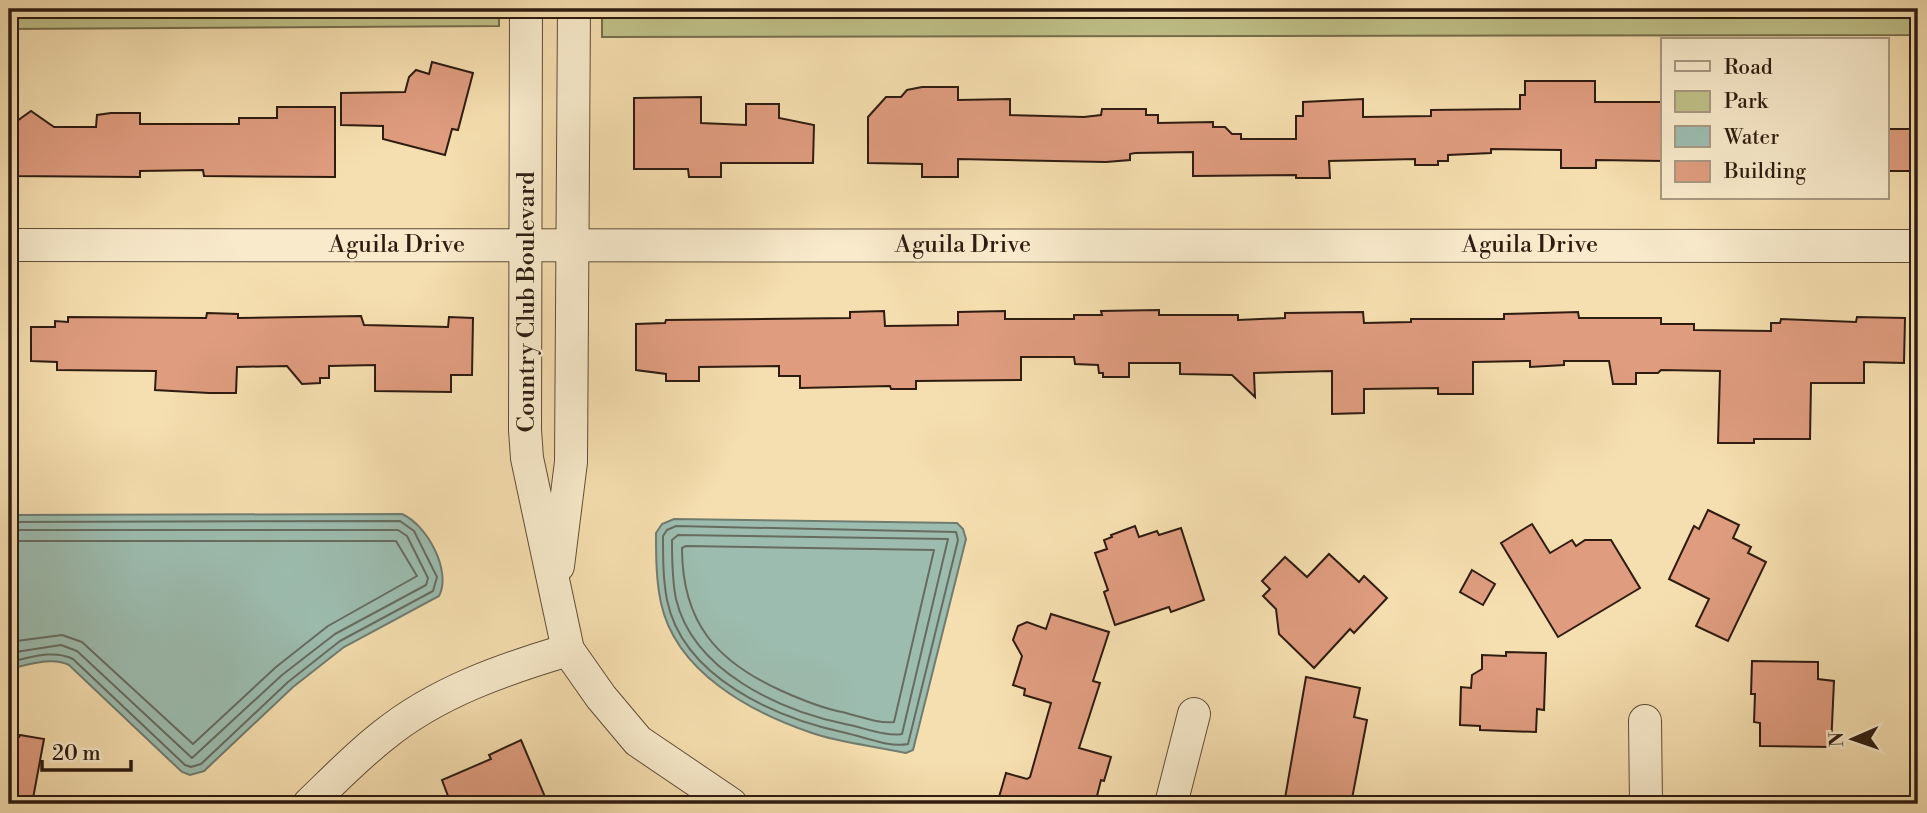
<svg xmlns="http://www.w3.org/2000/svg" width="1927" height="813" font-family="'Libre Bodoni',serif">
<rect width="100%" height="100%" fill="#f5deaf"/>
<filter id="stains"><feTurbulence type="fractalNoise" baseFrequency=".00286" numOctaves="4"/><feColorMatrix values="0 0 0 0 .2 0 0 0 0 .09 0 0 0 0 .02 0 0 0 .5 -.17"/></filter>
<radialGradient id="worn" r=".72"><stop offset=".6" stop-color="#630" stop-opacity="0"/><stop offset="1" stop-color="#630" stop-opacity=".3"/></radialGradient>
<g fill="#bfc088" stroke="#776e4c" stroke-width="2">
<path d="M 9,9 L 499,9 L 499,26 L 9,29 Z"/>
<path d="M 602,9 L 1918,9 L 1918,35 L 602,37 Z"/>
</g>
<g fill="#9cbcaf" stroke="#707c70" stroke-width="2">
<path d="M 402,514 C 427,525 452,571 439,596 L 344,647 L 293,687 L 204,771 L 190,775 L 182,772 L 69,665 C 52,656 27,665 9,669 L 9,515 Z"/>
<path d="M 674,519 L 957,523 L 963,529 L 966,539 L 913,750 L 906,753 C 875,746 841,743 812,733 C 750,712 676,672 661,603 C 656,580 656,556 656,533 L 662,524 Z"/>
</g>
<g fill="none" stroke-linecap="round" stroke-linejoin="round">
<g stroke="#666c60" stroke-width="2">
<path d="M 9,522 L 400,521 L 414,531 L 437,577 L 433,591 L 340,641 L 288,682 L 201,764 L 191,767 L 185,765 L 73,659 C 53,649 29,658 9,662"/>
<path d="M 676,526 L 956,532 L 958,540 L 908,744 C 890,748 864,737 846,733 C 776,718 683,678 667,600 C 663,579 663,558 663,536 L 667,530 Z"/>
<path d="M 9,530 L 398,530 L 407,536 L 428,578 L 426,585 L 335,634 L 282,675 L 192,758 L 77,651 L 61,645 L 9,653"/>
<path d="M 678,535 L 948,539 L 902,734 C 886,737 862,727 845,724 C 779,710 693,671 676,599 C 672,580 672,559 672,540 Z"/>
<path d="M 9,541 L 396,541 L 417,576 L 328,626 L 276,667 L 193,744 L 82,642 L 62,635 L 9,642"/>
<path d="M 686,546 L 934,550 L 894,722 C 879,724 858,716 842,712 C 821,708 802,700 782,691 C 717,662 682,623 682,548 Z"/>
</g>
</g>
<g fill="#df9c7f" stroke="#2f1c11" stroke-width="2">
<path d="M 432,62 L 473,73 L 458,130 L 452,129 L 445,155 L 383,139 L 383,126 L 341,125 L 341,93 L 405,92 L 409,77 L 416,70 L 429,74 Z"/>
<path d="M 1525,81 L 1595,81 L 1595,102 L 1663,102 L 1663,161 L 1596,160 L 1596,168 L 1561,168 L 1561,150 L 1491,149 L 1491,153 L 1448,155 L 1448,161 L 1438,161 L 1438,165 L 1415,165 L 1415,159 L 1329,161 L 1330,178 L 1296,178 L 1296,175 L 1193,176 L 1193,152 L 1135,153 L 1130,154 L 1130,160 L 1106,162 L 958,159 L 958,177 L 922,177 L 922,164 L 868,163 L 868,117 L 886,97 L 901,97 L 907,90 L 922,87 L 958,87 L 958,100 L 1010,99 L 1010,115 L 1084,117 L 1101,115 L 1102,109 L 1146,109 L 1146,115 L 1158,115 L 1158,123 L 1213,122 L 1213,127 L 1225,127 L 1232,134 L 1241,134 L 1241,139 L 1296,139 L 1296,116 L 1303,116 L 1303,102 L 1363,99 L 1363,117 L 1431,116 L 1431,110 L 1520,109 L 1520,95 L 1525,95 Z"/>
<path d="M 701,97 L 701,123 L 746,125 L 746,104 L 779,104 L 779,118 L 814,125 L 813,163 L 721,163 L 721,177 L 689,177 L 688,169 L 634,169 L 634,98 Z"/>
<path d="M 277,107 L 335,107 L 335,177 L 204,176 L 203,170 L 140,171 L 140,177 L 9,176 L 9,121 L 17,121 L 31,111 L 54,127 L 96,127 L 97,115 L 111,113 L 140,113 L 140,124 L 239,124 L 239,118 L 277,118 Z"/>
<rect x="1887" y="129" width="31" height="42"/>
<path d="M 1159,310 L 1159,315 L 1238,315 L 1238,320 L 1285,318 L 1285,313 L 1363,312 L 1364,323 L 1411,322 L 1411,319 L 1504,319 L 1504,314 L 1578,312 L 1579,318 L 1661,318 L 1661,324 L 1694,324 L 1694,330 L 1771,331 L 1771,323 L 1780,323 L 1781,319 L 1856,322 L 1857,317 L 1905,318 L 1904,363 L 1864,362 L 1864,383 L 1811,383 L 1810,439 L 1754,439 L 1754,443 L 1718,443 L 1720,371 L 1661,370 L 1658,373 L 1636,373 L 1636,384 L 1613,384 L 1609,361 L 1564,361 L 1564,365 L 1530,367 L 1530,361 L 1473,362 L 1473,394 L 1438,394 L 1438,388 L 1364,389 L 1364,413 L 1332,414 L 1332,371 L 1254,373 L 1255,397 L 1232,375 L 1180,374 L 1180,363 L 1129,363 L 1129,377 L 1103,377 L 1103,373 L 1099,373 L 1098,365 L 1075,364 L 1074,357 L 1021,357 L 1021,380 L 916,381 L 916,389 L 891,389 L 890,386 L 800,388 L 800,376 L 779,376 L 779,366 L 699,367 L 699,381 L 666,381 L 666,374 L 636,370 L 636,324 L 665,323 L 666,320 L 850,318 L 850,312 L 884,311 L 885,326 L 958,325 L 958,312 L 1005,311 L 1005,319 L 1074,319 L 1074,315 L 1102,315 L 1101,311 Z"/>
<path d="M 207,313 L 238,314 L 238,318 L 361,316 L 364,325 L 448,327 L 449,317 L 473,318 L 472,375 L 451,375 L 451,392 L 375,391 L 375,365 L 329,366 L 329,378 L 320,378 L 320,383 L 302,384 L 287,366 L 237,367 L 236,393 L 209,393 L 155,390 L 156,371 L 57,370 L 57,362 L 31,361 L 31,327 L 55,327 L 55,321 L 68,322 L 68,317 L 206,318 Z"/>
<path d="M 1708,510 L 1739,525 L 1733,538 L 1751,547 L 1748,553 L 1766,562 L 1728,641 L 1696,626 L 1709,599 L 1669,579 L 1694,526 L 1699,529 Z"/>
<path d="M 1532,524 L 1550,553 L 1572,540 L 1576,546 L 1585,540 L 1611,540 L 1640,588 L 1558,637 L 1501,543 Z"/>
<path d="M 1135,526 L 1139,537 L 1157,531 L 1159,535 L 1181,528 L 1204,600 L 1171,612 L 1169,607 L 1115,625 L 1104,592 L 1108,590 L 1095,553 L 1107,549 L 1104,540 L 1112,537 L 1111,535 Z"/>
<path d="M 1329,554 L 1359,582 L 1364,576 L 1387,598 L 1354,633 L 1350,629 L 1314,668 L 1279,634 L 1276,609 L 1263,596 L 1270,589 L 1262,581 L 1285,557 L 1307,577 Z"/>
<path d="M 1472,570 L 1495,584 L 1483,605 L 1460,592 Z"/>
<path d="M 1051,614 L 1109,632 L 1093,681 L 1100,683 L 1079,748 L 1111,757 L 1104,781 L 1101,780 L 1095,804 L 997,804 L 1006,773 L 1027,779 L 1030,777 L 1051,703 L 1024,695 L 1025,689 L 1013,685 L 1022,656 L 1013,640 L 1018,626 L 1027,622 L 1046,629 Z"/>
<path d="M 1506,652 L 1546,653 L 1544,710 L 1537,709 L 1536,732 L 1480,730 L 1480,726 L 1460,725 L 1461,687 L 1471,688 L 1472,675 L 1482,669 L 1482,655 L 1506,656 Z"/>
<path d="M 1752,661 L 1818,662 L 1818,679 L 1834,681 L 1831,747 L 1760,746 L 1760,723 L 1754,722 L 1755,694 L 1751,694 Z"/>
<path d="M 1306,677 L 1360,688 L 1354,717 L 1367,720 L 1351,804 L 1284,804 Z"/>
<path d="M 20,735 L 44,739 L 32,804 L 9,801 L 9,736 L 19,737 Z"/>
<path d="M 521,740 L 548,804 L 451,804 L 442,780 L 491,759 L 489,755 Z"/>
</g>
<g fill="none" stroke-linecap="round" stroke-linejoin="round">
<g stroke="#604c38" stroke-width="34">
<g id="street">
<path d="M 526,9 L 525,430 L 527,458 L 568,650 L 601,697 L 638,741 L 731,804"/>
<path d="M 9,245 L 1918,246"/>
<path d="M 558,566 L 571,462 L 574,9"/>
<path d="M 1645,721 L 1646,804"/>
<path d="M 309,804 C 333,781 357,756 384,735 C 437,692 504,669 568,650"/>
<path d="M 1171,804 L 1194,714"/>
</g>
</g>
<use href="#street" stroke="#f8eacb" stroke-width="32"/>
</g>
<g text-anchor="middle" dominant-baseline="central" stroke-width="5" stroke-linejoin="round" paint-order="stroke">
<g font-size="24" fill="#2f1c11" stroke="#f8eacb">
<text x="397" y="245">Aguila Drive</text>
<text x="963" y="245">Aguila Drive</text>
<text x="1530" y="245">Aguila Drive</text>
<text transform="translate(527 302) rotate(-90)">Country Club Boulevard</text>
</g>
</g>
<rect width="1927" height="813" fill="none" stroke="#f5deaf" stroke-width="35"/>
<rect x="10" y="10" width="1906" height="792" fill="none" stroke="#2f1c11" stroke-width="3.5"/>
<rect x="18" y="18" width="1892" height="778" fill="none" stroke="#2f1c11" stroke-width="2"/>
<rect x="1661" y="38" width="228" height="161" fill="#f8eacb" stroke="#a89881" stroke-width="2"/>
<rect x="1675" y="61" width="35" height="10" fill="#f8eacb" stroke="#a89881" stroke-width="2"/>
<text x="1724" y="74" font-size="21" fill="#2f1c11">Road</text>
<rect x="1675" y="91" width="35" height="21" fill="#bfc088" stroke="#a89881" stroke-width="2"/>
<text x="1724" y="108" font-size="21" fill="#2f1c11">Park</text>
<rect x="1675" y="126" width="35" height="21" fill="#9cbcaf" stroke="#a89881" stroke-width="2"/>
<text x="1724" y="144" font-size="21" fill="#2f1c11">Water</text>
<rect x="1675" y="161" width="35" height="21" fill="#df9c7f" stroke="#a89881" stroke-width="2"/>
<text x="1724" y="178" font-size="21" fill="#2f1c11">Building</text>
<g transform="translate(1853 739) rotate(268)" stroke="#f8eacb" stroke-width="5" paint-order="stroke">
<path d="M0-5L12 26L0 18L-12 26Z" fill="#2f1c11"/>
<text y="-10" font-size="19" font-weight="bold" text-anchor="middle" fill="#2f1c11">N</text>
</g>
<path d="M42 760v10h89v-10" fill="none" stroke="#2f1c11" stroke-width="3.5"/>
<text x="52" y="760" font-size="21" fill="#2f1c11" stroke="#f8eacb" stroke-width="5" paint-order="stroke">20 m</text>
<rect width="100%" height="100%" filter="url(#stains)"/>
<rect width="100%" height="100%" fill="url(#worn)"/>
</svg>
